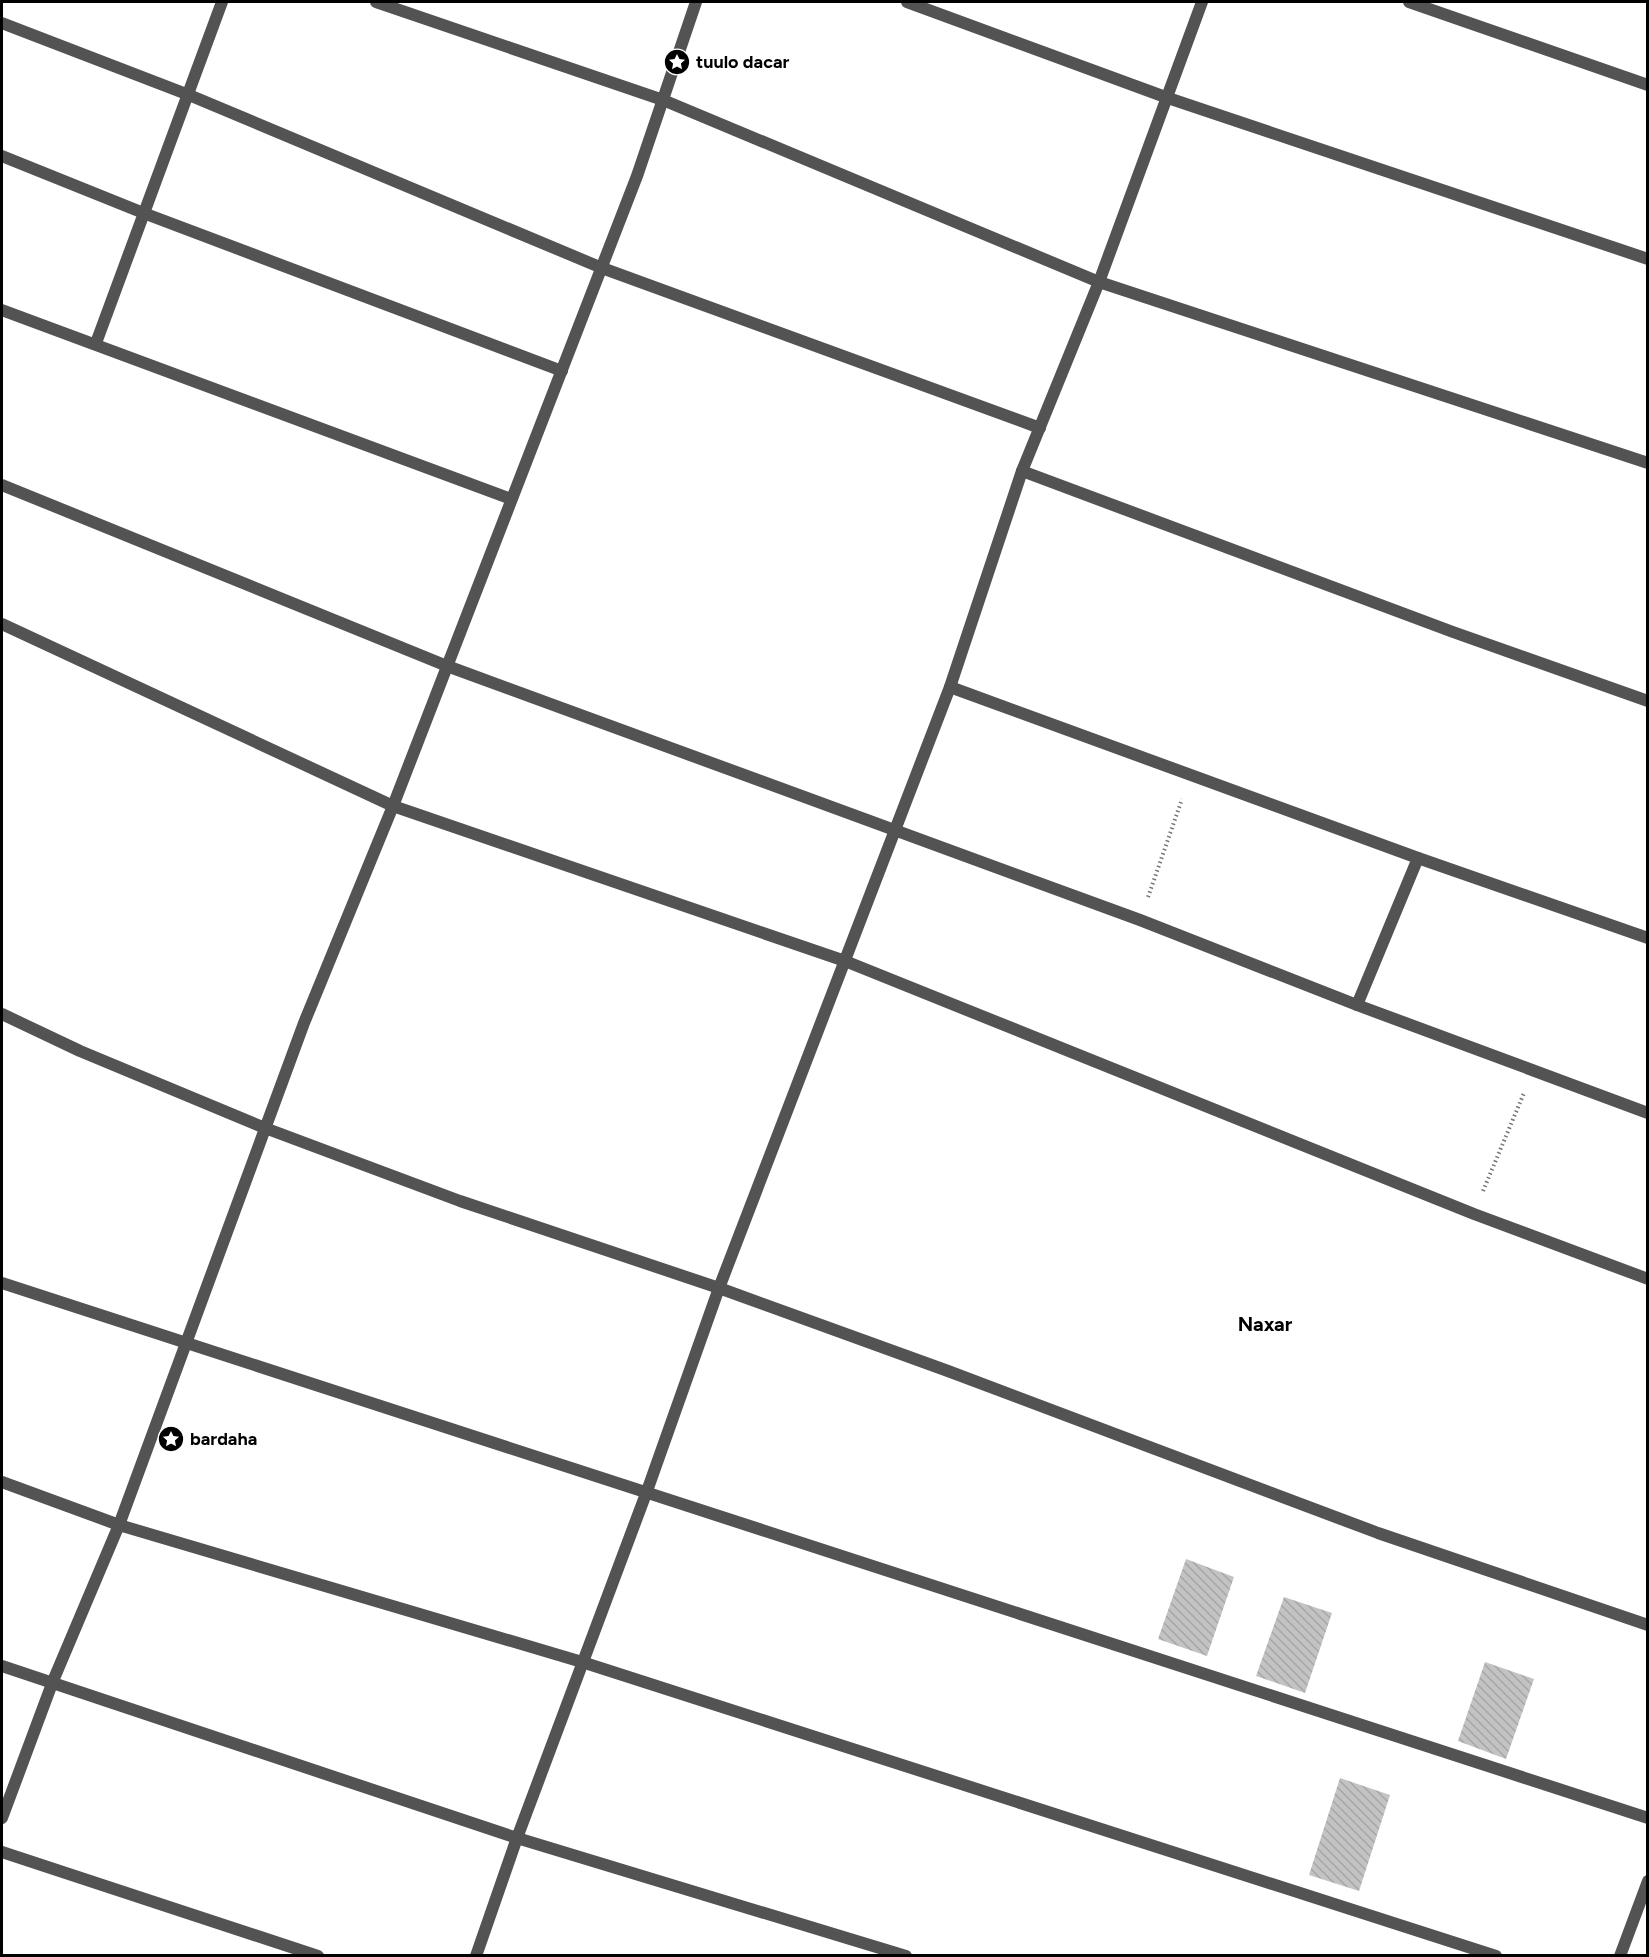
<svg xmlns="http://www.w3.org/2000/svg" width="1649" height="1957" font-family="Figtree,sans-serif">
<defs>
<pattern id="building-back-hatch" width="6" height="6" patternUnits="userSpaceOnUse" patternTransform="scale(1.5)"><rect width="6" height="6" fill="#c3c3c3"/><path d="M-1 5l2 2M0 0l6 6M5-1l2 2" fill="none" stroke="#a6a6a6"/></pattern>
</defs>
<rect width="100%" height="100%" fill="#fff"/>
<g fill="url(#building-back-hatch)">
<path d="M 1186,1559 L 1234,1577 L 1207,1656 L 1158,1639 Z"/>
<path d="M 1284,1597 L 1332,1613 L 1305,1693 L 1256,1676 Z"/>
<path d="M 1485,1662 L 1534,1679 L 1506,1759 L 1458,1741 Z"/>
<path d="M 1340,1778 L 1390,1795 L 1359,1891 L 1309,1875 Z"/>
</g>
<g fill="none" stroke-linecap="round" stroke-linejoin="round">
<g stroke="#757575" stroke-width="4" stroke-dasharray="1.5 3" stroke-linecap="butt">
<path d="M 1148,897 L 1182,799"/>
<path d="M 1483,1191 L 1524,1093"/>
</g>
<g stroke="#535353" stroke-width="12">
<path d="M 376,2 L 663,100 L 1099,282 L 1648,463"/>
<path d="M 907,2 L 1168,98 L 1648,259"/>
<path d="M 1409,2 L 1648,85"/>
<path d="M 2,23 L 189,95 L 602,268 L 1040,428"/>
<path d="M 2,156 L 146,214 L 562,371"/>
<path d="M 2,310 L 511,499"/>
<path d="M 96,343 L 222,2"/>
<path d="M 1022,471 L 1453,632 L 1648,701"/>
<path d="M 2,485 L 447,666 L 1140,920 L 1357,1005 L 1648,1113"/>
<path d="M 2,624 L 393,806 L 845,961 L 1474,1214 L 1648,1279"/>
<path d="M 950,687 L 1418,858 L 1648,938"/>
<path d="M 1357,1005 L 1418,858"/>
<path d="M 2,1014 L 80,1051 L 265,1128 L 460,1201 L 719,1288 L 948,1371 L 1378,1533 L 1648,1625"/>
<path d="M 2,1283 L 1648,1818"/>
<path d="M 2,1482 L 119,1525 L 582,1662 L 1496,1956"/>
<path d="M 2,1666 L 517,1838 L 906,1956"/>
<path d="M 2,1818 L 53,1681 L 119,1525 L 304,1023 L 393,806 L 637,176 L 696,2"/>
<path d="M 2,1852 L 318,1956"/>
<path d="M 476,1956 L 517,1838 L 647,1491 L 719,1288 L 950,687 L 1022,471 L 1099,282 L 1202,2"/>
<path d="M 1620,1956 L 1648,1881"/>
</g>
</g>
<defs>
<g id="sight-disc" transform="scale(1.35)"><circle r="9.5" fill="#000" stroke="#fff"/><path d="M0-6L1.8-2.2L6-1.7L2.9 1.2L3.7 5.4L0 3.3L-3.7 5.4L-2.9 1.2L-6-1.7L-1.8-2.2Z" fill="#fff"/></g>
</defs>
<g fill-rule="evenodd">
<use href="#sight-disc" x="677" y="62"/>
<use href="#sight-disc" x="171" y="1439"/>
</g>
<g text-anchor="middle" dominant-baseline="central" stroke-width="5" stroke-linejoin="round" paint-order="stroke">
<g font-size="18" font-weight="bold" fill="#000" stroke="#fff" text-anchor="start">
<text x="696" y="62">tuulo dacar</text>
<text x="190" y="1439">bardaha</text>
</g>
<g font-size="20" font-weight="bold" fill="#000" stroke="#fff">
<text x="1265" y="1324">Naxar</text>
</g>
</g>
<rect width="1649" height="1957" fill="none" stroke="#000000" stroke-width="6"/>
</svg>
